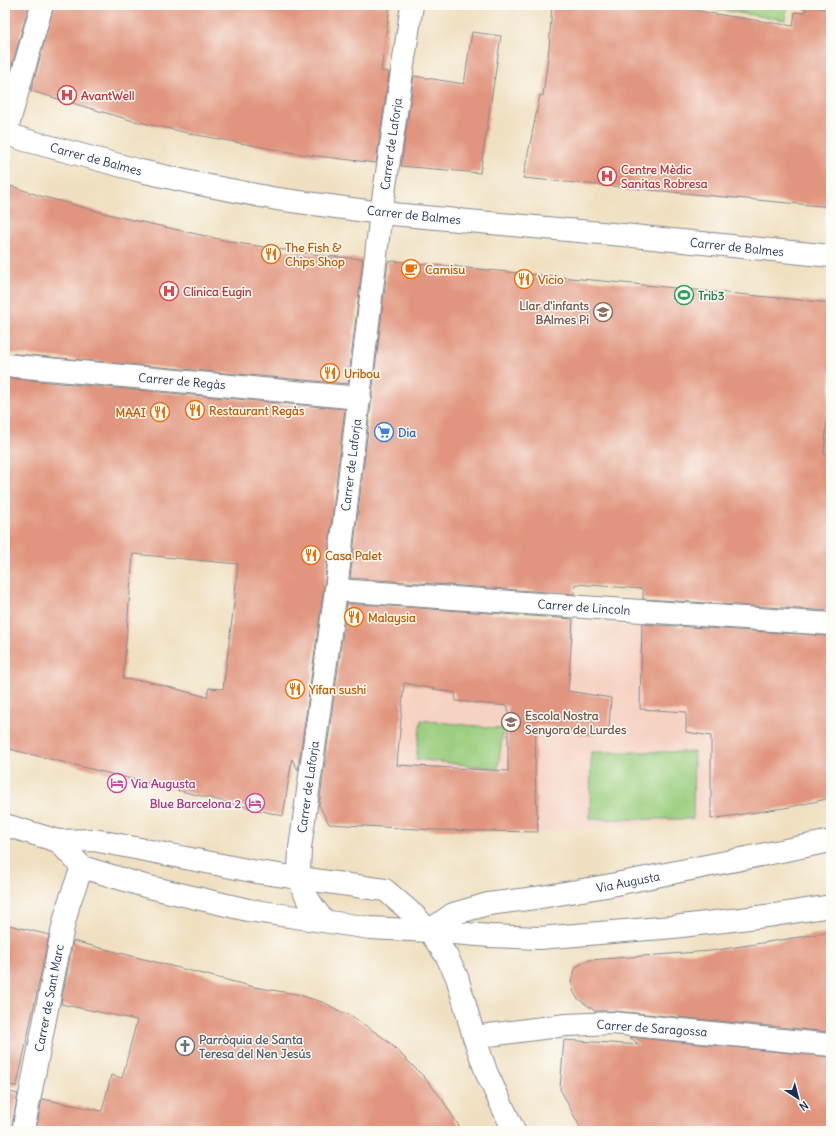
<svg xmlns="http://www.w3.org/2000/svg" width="836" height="1136" font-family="Delius,sans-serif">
<rect width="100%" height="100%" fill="#fdfcf7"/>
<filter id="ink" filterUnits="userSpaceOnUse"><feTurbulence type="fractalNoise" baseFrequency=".025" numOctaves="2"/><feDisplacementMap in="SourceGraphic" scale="8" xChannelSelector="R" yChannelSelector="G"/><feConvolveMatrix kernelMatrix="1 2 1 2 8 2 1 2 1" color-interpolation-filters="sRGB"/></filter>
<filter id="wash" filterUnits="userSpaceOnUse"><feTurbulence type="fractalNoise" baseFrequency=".012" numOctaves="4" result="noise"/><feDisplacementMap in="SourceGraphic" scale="16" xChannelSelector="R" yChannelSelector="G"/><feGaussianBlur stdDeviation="0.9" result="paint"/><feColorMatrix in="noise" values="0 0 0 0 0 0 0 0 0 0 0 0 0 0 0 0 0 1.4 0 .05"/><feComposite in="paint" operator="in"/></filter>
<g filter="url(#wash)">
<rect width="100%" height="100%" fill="#f0e0c1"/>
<path fill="#f6d2c3" d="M 572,622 L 642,627 L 640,708 L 686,712 L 711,736 L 711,819 L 538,832 L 435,830 L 335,825 L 328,821 L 325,814 L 342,672 L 455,693 Z"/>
<g fill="#9bce7f" stroke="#5b7e6e">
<path d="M 687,5 L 788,5 L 785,20 Z"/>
<path d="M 421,720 L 503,729 L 498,769 L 416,759 Z"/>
<path d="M 591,752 L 694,752 L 693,819 L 590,819 Z"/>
</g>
<g id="blocks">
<g fill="#e1957e" fill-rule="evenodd">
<path d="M 5,5 L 29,5 L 7,83 L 5,83 Z"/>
<path d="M 54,5 L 390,5 L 381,71 L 389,72 L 376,163 L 300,154 L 197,135 L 130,120 L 31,91 Z"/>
<path d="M 552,5 L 673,5 L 709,13 L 793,26 L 795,12 L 805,13 L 806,6 L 831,10 L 831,207 L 523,178 L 540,95 L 543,96 L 549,48 Z"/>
<path d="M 472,32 L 501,36 L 480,173 L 401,166 L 414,76 L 464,84 Z"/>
<path d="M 11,186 L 44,197 L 124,218 L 237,243 L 327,256 L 363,259 L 348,384 L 5,353 L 5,207 Z"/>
<path d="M 394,261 L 831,303 L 831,375 L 824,454 L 831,454 L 831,611 L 643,599 L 643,589 L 575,584 L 574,594 L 350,578 L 371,404 L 372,400 L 372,395 L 388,262 Z"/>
<path d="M 5,378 L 345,409 L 324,588 L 298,770 L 292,759 L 283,816 L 5,748 ZM 133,554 L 238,564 L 234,604 L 223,689 L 209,688 L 207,697 L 146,681 L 123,679 Z"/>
<path d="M 347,603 L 573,619 L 568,691 L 611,698 L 609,727 L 591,736 L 581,735 L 575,730 L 536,725 L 535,773 L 538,832 L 435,830 L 329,824 L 319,805 ZM 404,683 L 455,693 L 456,701 L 508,706 L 508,771 L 397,765 Z"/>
<path d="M 642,624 L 831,636 L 831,798 L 790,807 L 711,819 L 711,736 L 686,732 L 686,712 L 640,709 Z"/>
<path d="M 5,924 L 49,935 L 17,1086 L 5,1085 Z"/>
<path d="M 831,932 L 831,1032 L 614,1011 L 595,1011 L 577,998 L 574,993 L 571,982 L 575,969 L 579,965 L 589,960 L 711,951 Z"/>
<path d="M 73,941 L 254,987 L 296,994 L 325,1003 L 341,1012 L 350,1015 L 378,1034 L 391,1044 L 425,1078 L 442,1099 L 462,1131 L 36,1131 L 42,1099 L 102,1111 L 111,1075 L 122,1078 L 137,1020 L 61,1004 Z"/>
<path d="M 629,1037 L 831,1057 L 831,1131 L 582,1131 L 560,1089 L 564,1040 L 640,1045 Z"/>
<path d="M 5,1091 L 18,1094 L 11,1131 L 5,1131 Z"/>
</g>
</g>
</g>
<g filter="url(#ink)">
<use href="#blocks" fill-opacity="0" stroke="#868890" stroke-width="1"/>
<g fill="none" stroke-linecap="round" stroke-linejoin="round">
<g stroke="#868890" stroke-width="24">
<g id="minor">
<path d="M 5,136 L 42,5"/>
<path d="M 5,365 L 360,398"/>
<path d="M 336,590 L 831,624"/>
<path d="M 323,920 C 314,908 303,894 300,879 C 298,870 300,858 300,848 L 336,590 L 381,213 L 412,5"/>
<path d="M 429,931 L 446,955 L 457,977 L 474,1037 L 487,1074 L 514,1131"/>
<path d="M 474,1037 L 566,1025 L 613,1023 L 831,1045"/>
<path d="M 23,1131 L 63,927 L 69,903 L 82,867"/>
</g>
</g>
<g stroke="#868890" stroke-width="24">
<g id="major">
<path d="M 5,133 L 25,140 L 141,171 L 194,183 L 277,199 L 381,213 L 623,235 L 831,256"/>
<path d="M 5,825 L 58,841 L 94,840 L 257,872 L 385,890 L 413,914 L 429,931"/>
<path d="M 58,841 L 82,867 L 145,886 L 248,910 L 370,928 L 429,931 L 490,936 L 539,938 L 673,927 L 774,915 L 831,906"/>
<path d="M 429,931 L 453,914 L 488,904 L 535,898 L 606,886 L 831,841"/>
</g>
</g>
<use href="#minor" stroke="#fff" stroke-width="22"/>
<use href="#major" stroke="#fff" stroke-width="22"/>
</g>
</g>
<defs>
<g id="hospital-ring" transform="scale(1)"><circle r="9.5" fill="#fdfcf7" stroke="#e0444e" stroke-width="1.5"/><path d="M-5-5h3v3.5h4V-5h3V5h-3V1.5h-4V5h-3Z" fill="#e0444e"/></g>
<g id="restaurant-ring" transform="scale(1)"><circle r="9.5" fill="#fdfcf7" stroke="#e8710a" stroke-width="1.5"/><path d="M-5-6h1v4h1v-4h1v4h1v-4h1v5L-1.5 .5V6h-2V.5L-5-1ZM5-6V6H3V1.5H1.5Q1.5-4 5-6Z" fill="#e8710a"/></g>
<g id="cafe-ring" transform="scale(1)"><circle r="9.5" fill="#fdfcf7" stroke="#e8710a" stroke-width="1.5"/><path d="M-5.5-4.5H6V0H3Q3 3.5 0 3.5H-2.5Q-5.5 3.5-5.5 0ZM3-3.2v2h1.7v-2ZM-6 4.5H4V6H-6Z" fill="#e8710a"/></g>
<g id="stadium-ring" transform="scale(1)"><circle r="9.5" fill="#fdfcf7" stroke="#2e9e5b" stroke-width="1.5"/><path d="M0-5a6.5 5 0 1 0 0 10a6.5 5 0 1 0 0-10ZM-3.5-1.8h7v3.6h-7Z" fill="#2e9e5b"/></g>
<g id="school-ring" transform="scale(1)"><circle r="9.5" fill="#fdfcf7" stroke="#8d6e63" stroke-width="1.5"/><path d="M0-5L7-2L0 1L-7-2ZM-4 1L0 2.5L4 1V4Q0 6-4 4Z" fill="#8d6e63"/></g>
<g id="supermarket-ring" transform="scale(1)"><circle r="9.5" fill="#fdfcf7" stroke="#3f7fe0" stroke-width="1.5"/><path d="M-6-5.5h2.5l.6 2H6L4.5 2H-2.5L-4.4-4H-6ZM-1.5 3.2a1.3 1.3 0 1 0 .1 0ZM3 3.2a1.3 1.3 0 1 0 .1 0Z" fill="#3f7fe0"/></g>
<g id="hotel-ring" transform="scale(1)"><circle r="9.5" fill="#fdfcf7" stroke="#d1479c" stroke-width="1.5"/><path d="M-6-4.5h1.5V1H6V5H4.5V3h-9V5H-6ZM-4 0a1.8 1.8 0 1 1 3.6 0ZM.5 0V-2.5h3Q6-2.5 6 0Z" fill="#d1479c"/></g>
<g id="church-ring" transform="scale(1)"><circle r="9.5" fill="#fdfcf7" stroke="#6b7280" stroke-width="1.5"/><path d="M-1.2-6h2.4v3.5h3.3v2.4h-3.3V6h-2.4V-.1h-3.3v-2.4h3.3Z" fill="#6b7280"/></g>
</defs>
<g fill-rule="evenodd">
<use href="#hospital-ring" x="67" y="95"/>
<use href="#hospital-ring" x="607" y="176"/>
<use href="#restaurant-ring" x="271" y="254"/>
<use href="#cafe-ring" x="411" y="269"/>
<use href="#restaurant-ring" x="524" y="279"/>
<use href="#hospital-ring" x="169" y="291"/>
<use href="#stadium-ring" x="684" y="295"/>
<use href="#school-ring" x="603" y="312"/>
<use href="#restaurant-ring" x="330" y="373"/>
<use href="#restaurant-ring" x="195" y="410"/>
<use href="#restaurant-ring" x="160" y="412"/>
<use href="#supermarket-ring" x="384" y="432"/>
<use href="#restaurant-ring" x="311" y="555"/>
<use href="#restaurant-ring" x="354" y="617"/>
<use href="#restaurant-ring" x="295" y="689"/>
<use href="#school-ring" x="511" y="722"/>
<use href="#hotel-ring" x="117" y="783"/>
<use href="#hotel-ring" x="255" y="803"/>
<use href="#church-ring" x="185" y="1046"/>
</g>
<g text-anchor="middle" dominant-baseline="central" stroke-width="3" stroke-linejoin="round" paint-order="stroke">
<g font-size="12" font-weight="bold" fill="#be3a42" stroke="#fdfcf7" text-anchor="start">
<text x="81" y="95">AvantWell</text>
<text x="621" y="169">Centre Mèdic<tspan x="621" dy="14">Sanitas Robresa</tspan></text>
<text x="183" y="291">Clinica Eugin</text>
</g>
<g font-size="12" fill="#1b2f5e" stroke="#fdfcf7">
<text transform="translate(391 144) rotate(-82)">Carrer de Laforja</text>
<text transform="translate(96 159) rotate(15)">Carrer de Balmes</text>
<text transform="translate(414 215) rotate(6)">Carrer de Balmes</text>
<text transform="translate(737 247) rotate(6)">Carrer de Balmes</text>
<text transform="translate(182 381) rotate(5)">Carrer de Regàs</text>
<text transform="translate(351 465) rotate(-83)">Carrer de Laforja</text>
<text transform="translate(584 607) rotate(4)">Carrer de Lincoln</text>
<text transform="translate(308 787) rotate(-82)">Carrer de Laforja</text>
<text transform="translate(628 882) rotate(-11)">Via Augusta</text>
<text transform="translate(49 998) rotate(-79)">Carrer de Sant Marc</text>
<text transform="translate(652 1028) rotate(4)">Carrer de Saragossa</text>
</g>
<g font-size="12" font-weight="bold" fill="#c56008" stroke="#fdfcf7" text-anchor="start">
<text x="285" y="247">The Fish &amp;<tspan x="285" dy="14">Chips Shop</tspan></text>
<text x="425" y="269">Camisu</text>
<text x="538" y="279">Vicio</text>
<text x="344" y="373">Uribou</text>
<text x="209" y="410">Restaurant Regàs</text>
<text x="146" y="412" text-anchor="end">MAAI</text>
<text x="325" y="555">Casa Palet</text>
<text x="368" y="617">Malaysia</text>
<text x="309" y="689">Yifan sushi</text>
</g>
<g font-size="12" font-weight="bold" fill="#27864d" stroke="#fdfcf7" text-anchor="start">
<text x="698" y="295">Trib3</text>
</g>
<g font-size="12" font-weight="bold" fill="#785e54" stroke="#fdfcf7" text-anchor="end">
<text x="589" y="305">Llar d'infants<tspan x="589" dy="14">BAlmes Pi</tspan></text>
<text x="525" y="715" text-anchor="start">Escola Nostra<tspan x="525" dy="14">Senyora de Lurdes</tspan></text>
</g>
<g font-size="12" font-weight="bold" fill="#366cbe" stroke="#fdfcf7" text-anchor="start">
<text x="398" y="432">Dia</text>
</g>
<g font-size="12" font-weight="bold" fill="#b23c85" stroke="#fdfcf7" text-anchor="start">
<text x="131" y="783">Via Augusta</text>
<text x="241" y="803" text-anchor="end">Blue Barcelona 2</text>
</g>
<g font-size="12" font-weight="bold" fill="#5b616d" stroke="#fdfcf7" text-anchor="start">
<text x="199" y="1039">Parròquia de Santa<tspan x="199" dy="14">Teresa del Nen Jesús</tspan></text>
</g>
</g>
<rect width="836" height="1136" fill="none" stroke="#fdfcf7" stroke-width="20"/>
<g transform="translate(798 1098) rotate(144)" stroke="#fdfcf7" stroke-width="3" paint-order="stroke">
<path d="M0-3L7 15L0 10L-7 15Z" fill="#1b2f5e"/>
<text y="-6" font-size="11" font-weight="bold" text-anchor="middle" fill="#1b2f5e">N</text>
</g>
</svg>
